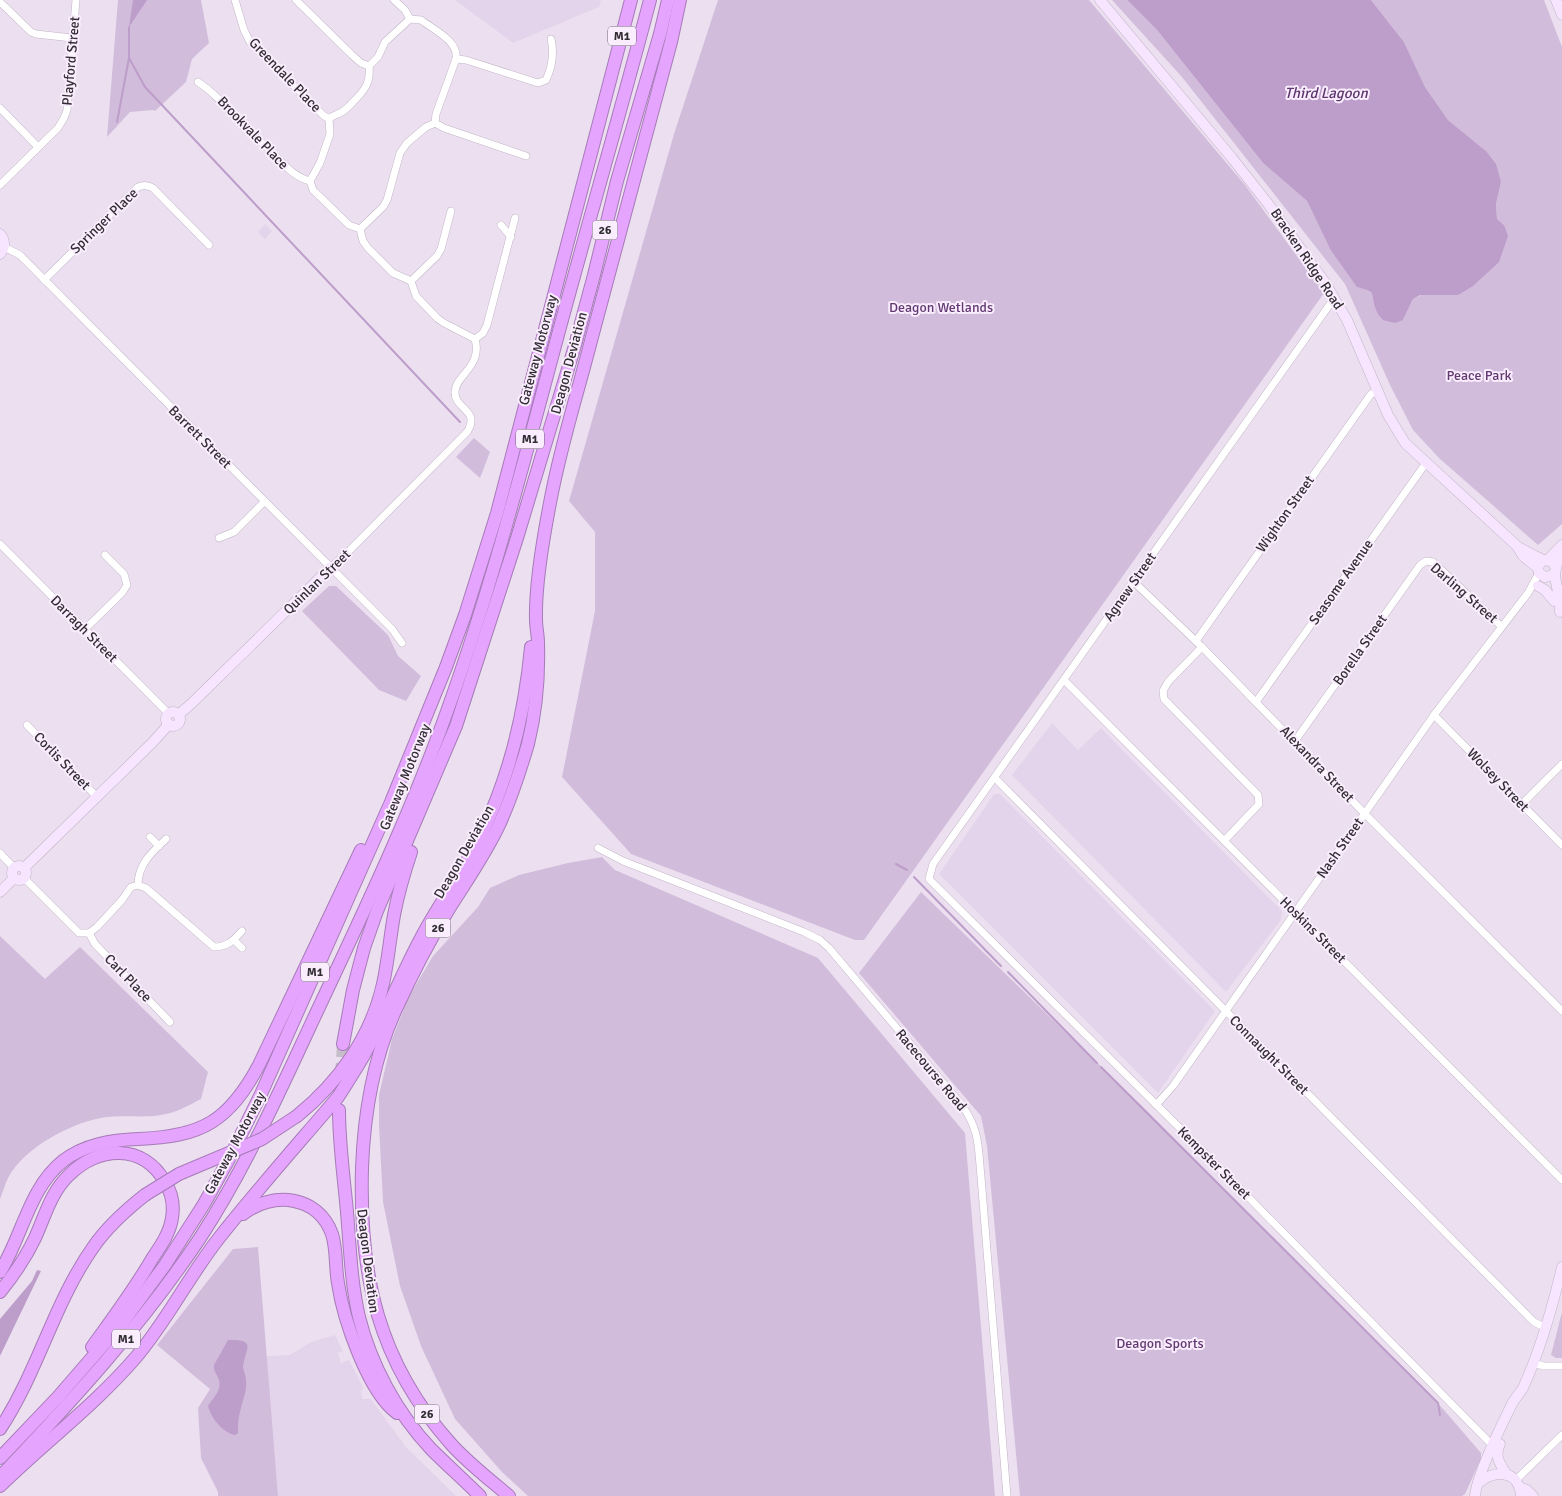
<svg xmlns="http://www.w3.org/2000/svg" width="1562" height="1496" font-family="Signika,sans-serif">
<rect width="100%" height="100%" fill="#ece0f0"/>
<g fill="#e4d4eb">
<path d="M 455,0 L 601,0 L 599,7 L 513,43 Z"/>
<path d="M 265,224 L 272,231 L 265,239 L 258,232 Z"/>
<path d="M 1052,723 L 1078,750 L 1101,728 L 1282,911 L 1281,920 L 1226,992 L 1012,775 Z"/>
<path d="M 994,794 L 1000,794 L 1215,1011 L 1158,1093 L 939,874 Z"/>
<path d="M 335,1335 L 343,1351 L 338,1353 L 341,1363 L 349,1360 L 364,1389 L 361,1390 L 362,1399 L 371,1399 L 405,1446 L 456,1496 L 278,1496 L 266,1356 L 290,1355 L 311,1342 Z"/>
</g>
<g fill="#d2bcdb">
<path d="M 118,0 L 201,0 L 209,43 L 192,59 L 186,82 L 155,111 L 153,110 L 130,112 L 107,137 Z"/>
<path d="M 718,0 L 1089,0 L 1245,185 L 1324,293 L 864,940 L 855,940 L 631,854 L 562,777 L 595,611 L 595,532 L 569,501 L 674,134 Z"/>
<path d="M 1112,0 L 1127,0 L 1157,30 L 1263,163 L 1307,201 L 1330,249 L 1374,296 L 1376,311 L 1403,320 L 1413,299 L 1421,295 L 1458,295 L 1504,225 L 1497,219 L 1496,204 L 1501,182 L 1486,151 L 1448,120 L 1425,87 L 1404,42 L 1371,0 L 1544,0 L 1562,47 L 1562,524 L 1538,545 L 1439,458 L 1413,430 L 1390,385 L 1345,284 L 1182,77 Z"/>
<path d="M 474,438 L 490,452 L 480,478 L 456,457 Z"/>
<path d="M 329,586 L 336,586 L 388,635 L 398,656 L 421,676 L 406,701 L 379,690 L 302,611 Z"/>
<path d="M 602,857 L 615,870 L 818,958 L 965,1133 L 995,1496 L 528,1496 L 502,1472 L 455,1419 L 421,1346 L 400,1286 L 383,1202 L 379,1125 L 379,1095 L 392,1039 L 409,996 L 433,956 L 478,907 L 490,888 L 519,875 L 568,863 Z"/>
<path d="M 921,892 L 1146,1110 L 1444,1410 L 1481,1453 L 1481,1459 L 1465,1494 L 1462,1496 L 1020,1496 L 987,1146 L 981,1116 L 859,973 Z"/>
<path d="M 0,936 L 45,979 L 80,947 L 208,1072 L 201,1099 C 188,1106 175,1113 161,1115 C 144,1118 125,1115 107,1117 C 74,1121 24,1147 8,1178 C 5,1184 3,1192 0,1199 Z"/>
<path d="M 258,1247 L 278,1496 L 218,1496 L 218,1492 L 201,1458 L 198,1408 L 210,1389 L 157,1345 L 233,1249 Z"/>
<path d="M 1562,1312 L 1562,1358 L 1556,1358 L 1551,1355 Z"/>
</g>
<g fill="#bd9dc9">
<path d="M 133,0 L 147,0 L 129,27 Z"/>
<path d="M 1127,0 L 1371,0 L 1404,42 L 1425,87 L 1448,120 L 1486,151 L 1496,164 L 1501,182 L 1496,204 L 1497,219 L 1504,225 L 1508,236 L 1499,262 L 1473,286 L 1458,295 L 1420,295 L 1413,299 L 1403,320 L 1395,323 L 1383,320 C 1380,317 1377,313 1376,310 C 1370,293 1378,292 1357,287 L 1330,249 L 1307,201 L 1263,163 L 1157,30 Z"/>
<path d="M 37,1270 L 41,1271 L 0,1356 L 0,1319 L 32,1281 Z"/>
<path d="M 228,1340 C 259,1339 244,1350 243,1368 C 250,1387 244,1394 240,1412 C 238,1419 238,1426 238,1433 L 235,1435 C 223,1433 211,1418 208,1406 C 213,1398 222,1390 219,1380 C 217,1374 213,1371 214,1365 Z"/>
</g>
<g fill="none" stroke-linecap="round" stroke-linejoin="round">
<g stroke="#bd9dc9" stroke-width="2">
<path d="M 129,58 L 145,87 L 460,422"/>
<path d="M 117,122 L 129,58 L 129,27"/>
<path d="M 896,864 L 907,870"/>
<path d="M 914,877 L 1001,966"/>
<path d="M 1008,972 L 1097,1063"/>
<path d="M 1101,1067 L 1438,1403 L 1440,1415"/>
</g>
<path stroke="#c7bcca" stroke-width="12" stroke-dasharray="12 6" stroke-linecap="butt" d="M 341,1075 L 343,1044"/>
<g stroke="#c0b5c5" stroke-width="8">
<g id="street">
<path d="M 235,0 L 244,30 L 250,42 L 323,115 L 329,119"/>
<path d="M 296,0 L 352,55 L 361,63 L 369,66"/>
<path d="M 394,0 L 405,10 L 410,19"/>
<path d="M 0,2 L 31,32 L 36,34 L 72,38"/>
<path d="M 456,59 L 466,60 L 538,83 L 546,80 C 552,67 554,52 551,39"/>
<path d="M 198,82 C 218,95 229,111 245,128 C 253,136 263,143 271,151 C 283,163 292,176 310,181"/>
<path d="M 0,108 L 38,147"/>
<path d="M 435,123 L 444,128 L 526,156"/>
<path d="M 0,185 L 58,128 L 64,118 L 67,110 L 76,0"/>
<path d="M 501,225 L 511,237"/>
<path d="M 4,247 L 20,255 L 392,629 L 402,643"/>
<path d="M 44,280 L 138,187 C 143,185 148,185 153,188 L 209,245"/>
<path d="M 411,281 L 437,256 L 441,249 L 451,211"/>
<path d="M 1335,297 L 933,864 L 929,879 L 1206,1154 L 1495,1448"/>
<path d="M 475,339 L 483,333 L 487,325 L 515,218"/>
<path d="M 219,538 L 234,532 L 264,502"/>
<path d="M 0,544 L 168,713"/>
<path d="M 330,568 L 350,550 L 467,432 C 481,410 454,409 455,392 C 455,375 483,367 475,339 L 444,323 L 437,318 L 416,296 L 411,281 L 393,273 L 368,248 L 363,241 L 360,229 L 349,225 L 313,190 L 310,181 L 320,163 L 330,134 L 329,119 C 333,115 336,115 340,113 C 345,111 349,106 353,102 C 364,91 371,83 369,66 L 378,57 L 385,42 L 410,19 L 421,20 C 434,30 459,41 456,59 L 436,114 L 435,123 L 426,127 L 407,143 L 400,153 L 387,200 L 383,207 L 360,229"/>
<path d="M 1134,582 L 1202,647 L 1368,817 L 1562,1011"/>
<path d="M 84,630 L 122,593 L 127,585 L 124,574 L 105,555"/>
<path d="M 1196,641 L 1371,394 L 1378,391"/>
<path d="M 1202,647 L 1168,682 L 1163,691 L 1164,699 L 1258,795 L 1259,804 L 1225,840"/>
<path d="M 1064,680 L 1562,1180"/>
<path d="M 1256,702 L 1426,463"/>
<path d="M 1434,715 L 1562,845"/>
<path d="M 27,725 L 97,797"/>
<path d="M 1295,741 L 1420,565 L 1426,561 L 1433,562 L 1501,626"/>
<path d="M 995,778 L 1534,1322 L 1546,1328"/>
<path d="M 1522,804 L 1562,764"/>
<path d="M 150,837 L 159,846"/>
<path d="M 598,848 L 623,861 L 804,932 L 820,940 L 829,948 L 961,1104 C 980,1130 978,1146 981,1177 L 1007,1496"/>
<path d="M 0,853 L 14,868"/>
<path d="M 24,878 L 79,933 L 89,933 L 97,927 L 122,900 L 131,887 L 138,885 L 146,888 L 214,947 C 227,947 233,941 242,931"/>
<path d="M 138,885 C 138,864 152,852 166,839"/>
<path d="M 89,933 L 95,944 L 170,1022"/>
<path d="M 234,940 L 242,948"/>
<path d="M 1156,1105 L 1173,1086 L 1434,715 L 1528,593 L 1539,573"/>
<path d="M 1533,1363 L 1544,1366 L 1562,1366"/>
<path d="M 1515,1481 L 1562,1435"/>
</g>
</g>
<g stroke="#c0b5c5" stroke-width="11">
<g id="secondary">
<path d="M 1100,0 L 1232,158 L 1269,205 L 1324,281 L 1347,320 L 1388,415 L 1405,443 L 1517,546 L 1523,556 L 1538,568"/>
<path d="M 1556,0 L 1562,15"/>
<path d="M 0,234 C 6,241 5,247 0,254"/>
<path d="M 1518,547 L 1543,560"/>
<path d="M 1548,560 L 1562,545"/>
<path d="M 1554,573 L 1551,576 L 1545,577 L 1539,573 C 1537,567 1539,562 1546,560 L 1552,562 L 1555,566"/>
<path d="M 1538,586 L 1545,590 L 1554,601"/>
<path d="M 1560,612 C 1562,587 1547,580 1562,553"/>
<circle cx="173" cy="719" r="7"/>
<path d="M 178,715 L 191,704 L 330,568"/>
<circle cx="19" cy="873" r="7"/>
<path d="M 24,868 L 153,742 L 169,724"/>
<path d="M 0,892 L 14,878"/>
<path d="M 1500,1444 C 1494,1457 1500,1464 1507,1475"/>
<path d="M 1478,1483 C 1495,1470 1519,1469 1521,1496"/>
<path d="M 1519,1487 L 1527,1490 L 1533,1496"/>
<path d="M 1475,1496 C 1477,1475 1502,1424 1512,1404 C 1515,1398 1520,1393 1523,1388 C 1541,1349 1552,1309 1562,1267"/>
</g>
</g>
<g stroke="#a67bb7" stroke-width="14">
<g id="highway">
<path d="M 343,1044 L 353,990 L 364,948 L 377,911 L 456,726 L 517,538 L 574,349 L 594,275 L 617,181 L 660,34 L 668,0"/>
<path d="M 339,1110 C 339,1144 344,1178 347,1212 C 350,1247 351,1283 359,1317 C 371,1365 397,1413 431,1449 C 447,1465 464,1480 480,1496"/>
<path d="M 297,1116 C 339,1082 371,1037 383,984 C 388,961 390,938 394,915 C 398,894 404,873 411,852"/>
<path d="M 243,1214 C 272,1191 318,1195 332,1234 C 337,1249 335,1267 338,1283 C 343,1318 368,1392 397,1413"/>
<path d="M 0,1272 C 22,1237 29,1188 63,1161 C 85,1144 112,1140 138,1139 C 202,1137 229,1121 259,1065 L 361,850"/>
<path d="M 0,1292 C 13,1276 26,1257 35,1238 C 45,1216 51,1192 69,1175 C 98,1146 143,1143 165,1182 C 172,1193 174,1206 172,1218 C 170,1233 160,1247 152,1259 C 134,1290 113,1318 92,1347"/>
<path d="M 0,1429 C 38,1372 54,1302 94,1246 C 108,1226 126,1210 145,1195"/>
<path d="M 0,1458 L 58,1397 L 123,1322 L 165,1265 L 204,1204 L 229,1159 L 261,1094 L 391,802 L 446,667 L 465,615 L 497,513 L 631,0"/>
<path d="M 0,1477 C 72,1401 142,1325 200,1238 C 248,1164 283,1084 320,1005 C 367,905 414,806 450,703 C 496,574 529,441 565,309 C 593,206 623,103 650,0"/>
<path d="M 0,1486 C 45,1442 96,1404 137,1356 C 168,1319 189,1276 219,1238 C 257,1190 298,1144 338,1097 C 347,1083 356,1069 364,1055 C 385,1017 400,977 421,938 C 439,903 465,870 482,833 C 510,775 525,711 531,647"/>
<path d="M 509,1496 C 489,1479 468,1463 451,1444 C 378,1362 359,1275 362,1168 C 364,1114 373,1059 396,1009 C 411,976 428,943 447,912 C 465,883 485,855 499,825 C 511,799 520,771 528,744 C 536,712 539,676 538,643 C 538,635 536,627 536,620 C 535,584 543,539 550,503 C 560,447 578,392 592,337 C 618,238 645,140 671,42 L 680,0"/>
</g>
</g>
<use href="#street" stroke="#fff" stroke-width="7"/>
<use href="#secondary" stroke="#f7e4ff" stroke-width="10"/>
<use href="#highway" stroke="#e5a4fe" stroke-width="12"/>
<g stroke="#a67bb7" stroke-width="14" stroke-linecap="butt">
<path id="highway-bridge" d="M 145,1195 L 179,1174 L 262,1139 L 297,1116"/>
</g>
<use href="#highway-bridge" stroke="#e5a4fe" stroke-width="12"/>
</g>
<g text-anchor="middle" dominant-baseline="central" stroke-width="4" stroke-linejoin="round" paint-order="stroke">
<g fill="#f9edfe" stroke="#6e6771" stroke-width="1">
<rect x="608" y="26.5" width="28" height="19" rx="4"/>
<rect x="592.5" y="220.5" width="25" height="19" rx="4"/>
<rect x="516" y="429.5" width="28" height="19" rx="4"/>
<rect x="425.5" y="918.5" width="25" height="19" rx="4"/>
<rect x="301" y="962.5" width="28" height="19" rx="4"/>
<rect x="112" y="1329.5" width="28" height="19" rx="4"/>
<rect x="414.5" y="1404.5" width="25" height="19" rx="4"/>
</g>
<g font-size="12" font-weight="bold" fill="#322e34">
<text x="622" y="36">M1</text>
<text x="605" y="230">26</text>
<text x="530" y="439">M1</text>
<text x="438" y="928">26</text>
<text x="315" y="972">M1</text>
<text x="126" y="1339">M1</text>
<text x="427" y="1414">26</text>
</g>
<g font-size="14" fill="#322e34" stroke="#f9edfe">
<text transform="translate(71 61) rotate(-85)">Playford Street</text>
<text transform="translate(285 75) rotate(46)">Greendale Place</text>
<text transform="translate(253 133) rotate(46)">Brookvale Place</text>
<text transform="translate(104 221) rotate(-44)">Springer Place</text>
<text transform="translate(1307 259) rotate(56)">Bracken Ridge Road</text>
<text transform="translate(538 350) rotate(-75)">Gateway Motorway</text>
<text transform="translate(569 363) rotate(-75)">Deagon Deviation</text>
<text transform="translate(200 437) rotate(45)">Barrett Street</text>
<text transform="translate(1285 514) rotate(-55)">Wighton Street</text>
<text transform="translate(317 582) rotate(-44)">Quinlan Street</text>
<text transform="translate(1341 582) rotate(-55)">Seasome Avenue</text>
<text transform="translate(1130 587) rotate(-55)">Agnew Street</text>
<text transform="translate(1464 593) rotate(41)">Darling Street</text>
<text transform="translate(84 629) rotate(45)">Darragh Street</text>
<text transform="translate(1360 650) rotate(-55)">Borella Street</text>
<text transform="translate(62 761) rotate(46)">Corlis Street</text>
<text transform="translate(1317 764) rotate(46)">Alexandra Street</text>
<text transform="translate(405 777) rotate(-68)">Gateway Motorway</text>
<text transform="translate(1498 780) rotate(46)">Wolsey Street</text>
<text transform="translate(1340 848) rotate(-55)">Nash Street</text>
<text transform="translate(464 852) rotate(-60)">Deagon Deviation</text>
<text transform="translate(1313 930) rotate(45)">Hoskins Street</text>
<text transform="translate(128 978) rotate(46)">Carl Place</text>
<text transform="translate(1269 1055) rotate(45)">Connaught Street</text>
<text transform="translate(931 1070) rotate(50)">Racecourse Road</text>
<text transform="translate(235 1143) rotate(-62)">Gateway Motorway</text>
<text transform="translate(1214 1163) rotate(45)">Kempster Street</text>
<text transform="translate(368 1261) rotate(83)">Deagon Deviation</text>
</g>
<g font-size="14" fill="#623971" stroke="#f9edfe">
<text x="941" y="307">Deagon Wetlands</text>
<text x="1479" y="375">Peace Park</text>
<text x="1160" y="1343">Deagon Sports</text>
</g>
<g font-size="15" font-style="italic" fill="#5e366e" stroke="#f9edfe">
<text x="1326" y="93">Third Lagoon</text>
</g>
</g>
</svg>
